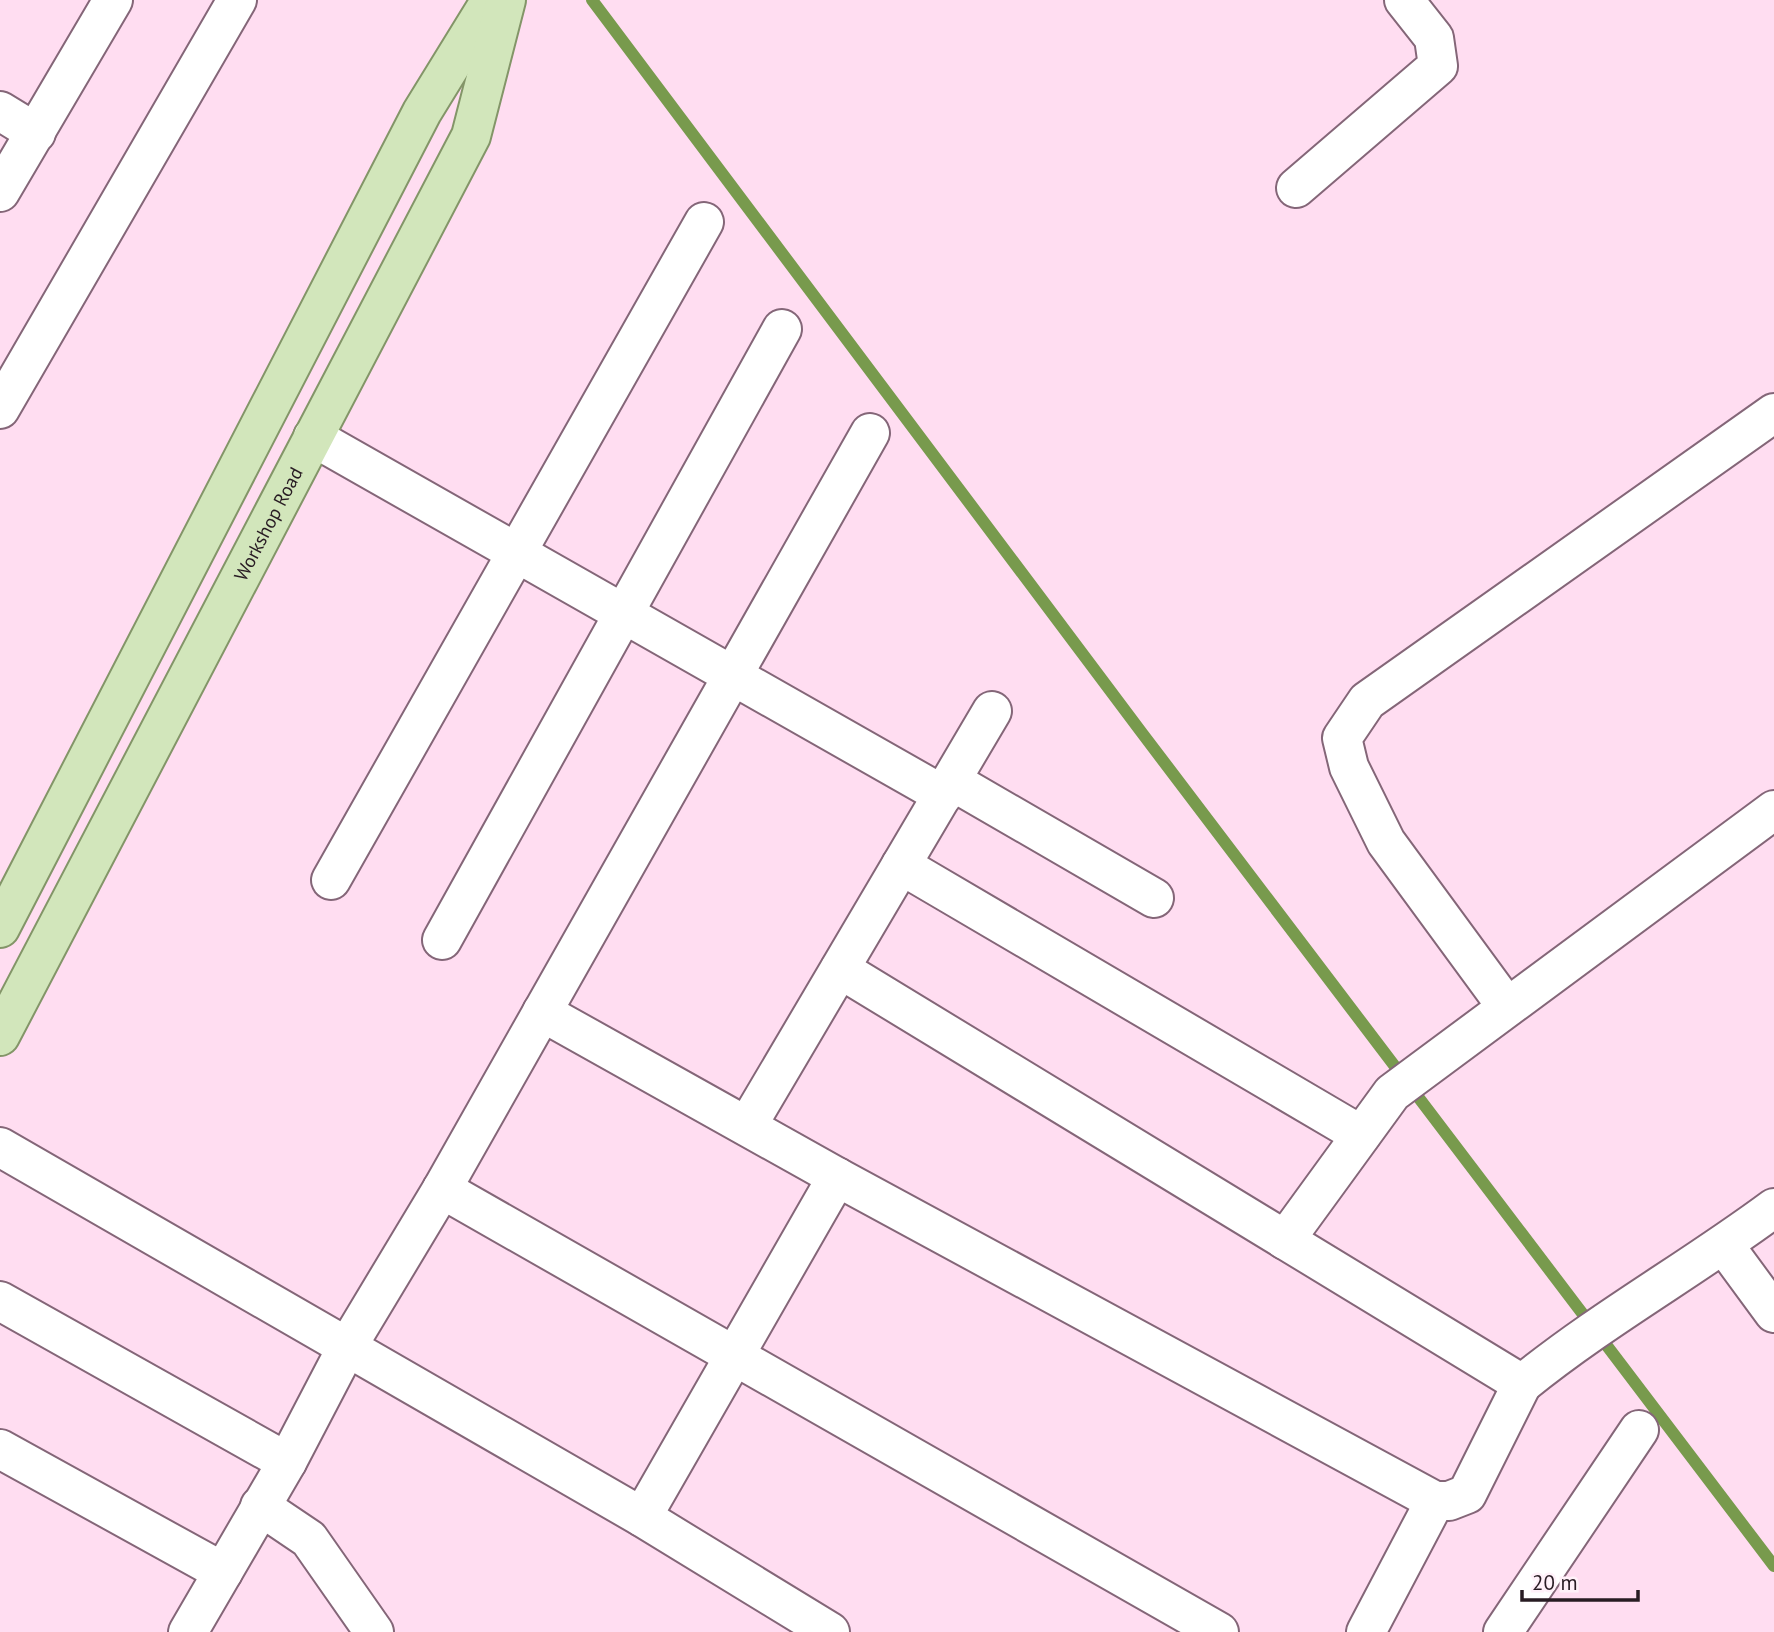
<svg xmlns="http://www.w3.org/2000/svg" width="1774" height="1632" font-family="'PT Sans',sans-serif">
<rect width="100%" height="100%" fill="#ffddf1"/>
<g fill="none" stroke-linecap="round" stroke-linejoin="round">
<path stroke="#789a4d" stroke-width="12" d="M 592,0 L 1142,733 L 1774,1566"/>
<g stroke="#846678" stroke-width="42">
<g id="minor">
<path d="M 0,111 L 36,133"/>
<path d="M 1296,188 L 1438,66 L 1434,38 L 1404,0"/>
<path d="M 0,192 L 113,0"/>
<path d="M 0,409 L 237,0"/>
<path d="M 313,437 L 943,795"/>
<path d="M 952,781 L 1154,898"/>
<path d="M 901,865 L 1361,1135"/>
<path d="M 331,880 L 704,222"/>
<path d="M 442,940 L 782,329"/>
<path d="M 840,969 L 1522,1384 C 1602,1319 1692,1269 1774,1208"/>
<path d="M 1507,1007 L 1386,842 L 1349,767 L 1342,738 L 1367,701 L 1774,413"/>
<path d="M 542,1012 L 837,1177 L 1435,1501 L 1449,1501 L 1467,1494 L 1522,1384"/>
<path d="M 747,1126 L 992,711"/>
<path d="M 0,1147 L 642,1517 L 830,1632"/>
<path d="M 442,1189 L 1219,1632"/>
<path d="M 1285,1240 L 1392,1093 L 1774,810"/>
<path d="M 1724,1245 L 1774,1313"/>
<path d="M 0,1301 L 287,1462"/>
<path d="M 0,1449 L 223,1572"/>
<path d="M 260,1506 L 309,1539 L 374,1632"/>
<path d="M 642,1517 L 837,1177"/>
<path d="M 188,1632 L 287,1462 L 347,1347 L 442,1189 L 870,433"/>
<path d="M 1366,1632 L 1435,1501"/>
<path d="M 1503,1632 L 1639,1430"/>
</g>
</g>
<g stroke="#839568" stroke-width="42">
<g id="major">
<path d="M 0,928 L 422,112 L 491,0"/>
<path id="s1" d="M 0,1036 L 471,136 L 506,0"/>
</g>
</g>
<use href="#minor" stroke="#fff" stroke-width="38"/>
<use href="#major" stroke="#d2e6bb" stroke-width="38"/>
</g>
<g text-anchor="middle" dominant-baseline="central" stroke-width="7" stroke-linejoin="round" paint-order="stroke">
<g font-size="19" fill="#281c23" stroke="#fff1f9">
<text stroke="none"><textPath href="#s1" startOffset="578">Workshop Road</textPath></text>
</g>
</g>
<path d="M1522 1590v10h116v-10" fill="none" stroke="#281c23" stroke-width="3.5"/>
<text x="1532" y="1590" font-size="21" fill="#281c23" stroke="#fff1f9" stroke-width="5" paint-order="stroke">20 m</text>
</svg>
